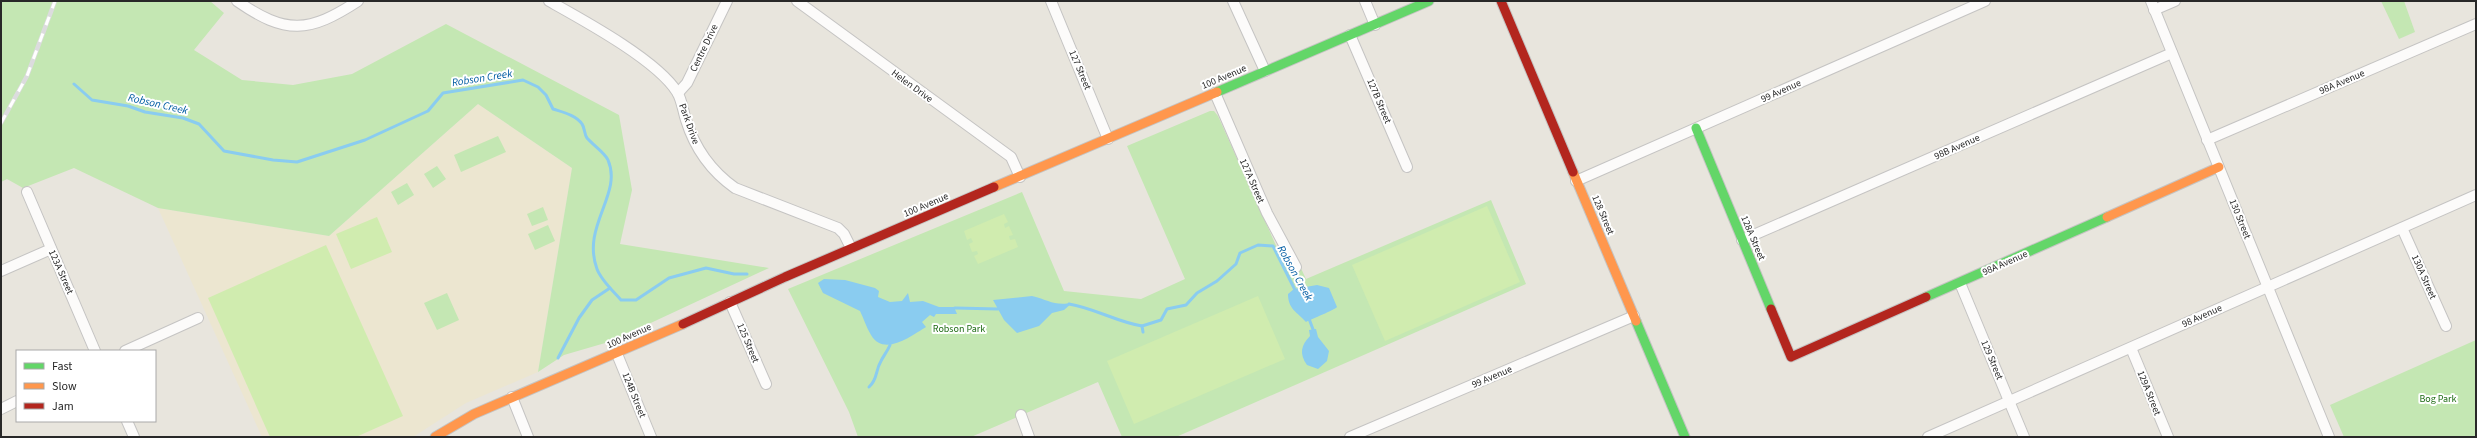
<svg xmlns="http://www.w3.org/2000/svg" width="2477" height="438" font-family="'Source Sans 3',sans-serif">
<rect width="100%" height="100%" fill="#e8e5dd"/>
<path fill="#ece6d0" d="M 478,104 L 572,168 L 538,372 L 466,403 L 413,437 L 262,437 L 158,208 L 329,236 Z"/>
<g fill="#c4e7b3">
<path d="M 1,1 L 210,1 L 224,13 L 194,50 L 242,80 L 293,85 L 352,74 L 446,24 L 619,115 L 632,190 L 620,244 L 769,268 L 612,341 L 564,355 L 538,372 L 572,168 L 478,104 L 329,236 L 158,208 L 74,168 L 23,188 L 7,179 L 1,182 Z"/>
<path d="M 2381,1 L 2404,1 L 2415,32 L 2399,39 Z"/>
<path d="M 1210,111 L 1214,111 L 1218,116 L 1278,250 L 1290,245 L 1306,279 L 1491,200 L 1526,284 L 1176,437 L 1122,437 L 1098,382 L 971,437 L 858,437 L 849,412 L 788,289 L 1022,192 L 1064,291 L 1141,299 L 1185,279 L 1127,146 Z"/>
<path d="M 498,136 L 506,152 L 461,172 L 454,155 Z"/>
<path d="M 437,166 L 446,179 L 433,188 L 424,174 Z"/>
<path d="M 407,183 L 414,195 L 398,205 L 391,192 Z"/>
<path d="M 543,207 L 548,220 L 532,226 L 527,214 Z"/>
<path d="M 548,225 L 555,241 L 535,250 L 528,234 Z"/>
<path d="M 447,293 L 459,320 L 437,330 L 424,303 Z"/>
<path d="M 2476,340 L 2476,437 L 2344,437 L 2330,405 Z"/>
</g>
<g fill="#d0ecaf">
<path d="M 1487,206 L 1520,282 L 1385,341 L 1352,265 Z"/>
<path d="M 1004,214 L 1008,222 L 1004,224 L 1005,228 L 1009,226 L 1013,235 L 1009,236 L 1010,240 L 1015,239 L 1018,247 L 978,264 L 974,256 L 978,254 L 977,251 L 972,252 L 969,244 L 973,242 L 971,238 L 967,240 L 964,231 Z"/>
<path d="M 377,217 L 392,252 L 351,269 L 336,234 Z"/>
<path d="M 326,245 L 403,416 L 356,437 L 270,437 L 208,298 Z"/>
<path d="M 1258,296 L 1285,359 L 1134,424 L 1107,361 Z"/>
</g>
<g fill="#8accf0">
<path d="M 824,279 L 845,280 L 875,288 L 879,291 L 878,297 L 890,302 L 902,301 L 908,293 L 910,302 L 923,301 L 939,307 L 954,307 L 957,314 L 936,314 L 934,317 L 930,315 L 922,322 L 926,327 C 911,336 884,357 871,335 C 866,327 864,319 860,311 L 823,293 L 818,283 Z"/>
<path d="M 1317,285 L 1329,288 L 1337,307 C 1334,310 1312,319 1306,322 C 1297,312 1288,309 1288,294 L 1294,289 Z"/>
<path d="M 1032,296 C 1049,300 1053,306 1072,303 L 1064,310 L 1052,313 L 1039,326 L 1017,333 L 1004,320 L 993,300 Z"/>
<path d="M 1316,329 L 1318,337 L 1329,351 L 1327,361 L 1318,369 L 1307,365 C 1299,354 1301,345 1310,336 L 1309,330 Z"/>
</g>
<g fill="none" stroke-linecap="round" stroke-linejoin="round">
<g stroke="#8accf0" stroke-width="3">
<path d="M 74,84 L 92,100 L 128,106 L 145,112 L 183,118 L 199,124 L 224,151 L 273,160 L 297,162 L 365,140 L 428,111 L 443,93 L 523,80 L 538,87 L 546,95 L 553,109 C 562,112 576,115 582,124 C 585,128 584,134 587,138 C 593,145 605,153 608,160 C 623,194 581,226 597,269 C 601,280 613,291 621,300 L 636,300 L 669,278 L 706,268 L 734,274 L 747,274"/>
<path d="M 1069,304 C 1094,308 1117,322 1142,326"/>
<path d="M 955,308 L 998,309"/>
<path d="M 1308,316 L 1314,332"/>
<path d="M 1143,332 L 1142,326 L 1161,320 L 1167,309 L 1186,305 L 1197,293 L 1217,281 L 1236,264 L 1240,253 L 1258,245 L 1273,246 L 1296,292"/>
<path d="M 558,358 L 579,318 L 592,300 L 610,288"/>
<path d="M 869,387 C 878,379 875,371 881,361 C 884,355 887,352 890,345"/>
</g>
<g stroke="#c5c4c3" stroke-width="12">
<g id="street">
<path d="M 237,1 C 286,35 309,33 358,1"/>
<path d="M 549,1 C 583,20 657,60 677,92 C 682,100 683,111 686,120 C 695,149 711,171 735,188 L 838,228 L 844,234 L 851,248"/>
<path d="M 797,1 L 1011,157 L 1020,177"/>
<path d="M 1051,1 L 1108,139"/>
<path d="M 1233,1 L 1265,71"/>
<path d="M 1365,1 L 1375,25"/>
<path d="M 2151,1 L 2329,437"/>
<path d="M 2154,10 L 2175,1"/>
<path d="M 1350,35 L 1407,167"/>
<path d="M 678,93 L 687,83 L 727,1"/>
<path d="M 1215,93 L 1267,213 L 1296,267"/>
<path d="M 2207,140 L 2476,24"/>
<path d="M 1576,181 L 1985,1"/>
<path d="M 27,192 L 95,351"/>
<path d="M 2402,228 L 2446,326"/>
<path d="M 1742,240 L 2172,53"/>
<path d="M 1,271 L 51,249"/>
<path d="M 1960,283 L 2024,437"/>
<path d="M 730,302 L 766,384"/>
<path d="M 2131,348 L 2168,437"/>
<path d="M 125,351 L 198,318"/>
<path d="M 617,354 L 651,437"/>
<path d="M 512,397 L 528,437"/>
<path d="M 1,409 L 17,401"/>
<path d="M 1021,415 L 1029,437"/>
<path d="M 127,421 L 134,437"/>
<path d="M 1350,437 L 1634,316"/>
<path d="M 1928,437 L 2476,195"/>
</g>
</g>
<g stroke="#c5c4c3" stroke-width="11">
<g id="fast">
<path d="M 1217,92 L 1429,1"/>
<path d="M 1696,128 L 1771,309"/>
<path d="M 1926,297 L 2107,217"/>
<path d="M 1636,321 L 1685,437"/>
</g>
</g>
<g stroke="#c5c4c3" stroke-width="11">
<g id="slow">
<path d="M 1573,172 L 1636,321"/>
<path d="M 994,187 L 1217,92"/>
<path d="M 2107,217 L 2219,167"/>
<path d="M 435,437 L 474,414 L 683,324"/>
</g>
</g>
<g stroke="#c5c4c3" stroke-width="11">
<g id="jam">
<path d="M 1501,1 L 1573,172"/>
<path d="M 1771,309 L 1791,357 L 1926,297"/>
<path d="M 683,324 L 785,277 L 994,187"/>
</g>
</g>
<use href="#street" stroke="#fcfbfa" stroke-width="10"/>
<use href="#fast" stroke="#63d668" stroke-width="9"/>
<use href="#slow" stroke="#ff974d" stroke-width="9"/>
<use href="#jam" stroke="#b3261e" stroke-width="9"/>
<g stroke="#dcdcde" stroke-width="4.5">
<path id="rail" d="M 1,123 L 27,76 L 55,1"/>
</g>
<use href="#rail" stroke="#fff" stroke-width="3" stroke-dasharray="9" stroke-linecap="butt"/>
</g>
<g text-anchor="middle" dominant-baseline="central" stroke-width="4" stroke-linejoin="round" paint-order="stroke">
<g font-size="10" fill="#282828" stroke="#fff">
<text transform="translate(704 48) rotate(-64)">Centre Drive</text>
<text transform="translate(1080 70) rotate(67)">127 Street</text>
<text transform="translate(1224 77) rotate(-23)">100 Avenue</text>
<text transform="translate(2342 82) rotate(-23)">98A Avenue</text>
<text transform="translate(912 86) rotate(36)">Helen Drive</text>
<text transform="translate(1781 91) rotate(-24)">99 Avenue</text>
<text transform="translate(1379 101) rotate(67)">127B Street</text>
<text transform="translate(689 124) rotate(70)">Park Drive</text>
<text transform="translate(1957 147) rotate(-24)">98B Avenue</text>
<text transform="translate(1252 181) rotate(66)">127A Street</text>
<text transform="translate(926 205) rotate(-23)">100 Avenue</text>
<text transform="translate(1603 215) rotate(67)">128 Street</text>
<text transform="translate(2240 219) rotate(68)">130 Street</text>
<text transform="translate(1753 238) rotate(67)">128A Street</text>
<text transform="translate(2005 263) rotate(-24)">98A Avenue</text>
<text transform="translate(61 272) rotate(66)">123A Street</text>
<text transform="translate(2424 277) rotate(66)">130A Street</text>
<text transform="translate(2202 316) rotate(-24)">98 Avenue</text>
<text transform="translate(629 336) rotate(-24)">100 Avenue</text>
<text transform="translate(748 343) rotate(67)">125 Street</text>
<text transform="translate(1992 360) rotate(67)">129 Street</text>
<text transform="translate(1492 377) rotate(-23)">99 Avenue</text>
<text transform="translate(2149 393) rotate(68)">129A Street</text>
<text transform="translate(634 395) rotate(68)">124B Street</text>
</g>
<g font-size="10" fill="#1d6b13" stroke="#fff">
<text x="959" y="329">Robson Park</text>
<text x="2438" y="399">Bog Park</text>
</g>
<g font-size="11" font-style="italic" fill="#025ca3" stroke="#fff">
<text transform="translate(482 78) rotate(-9)">Robson Creek</text>
<text transform="translate(158 104) rotate(13)">Robson Creek</text>
<text transform="translate(1295 273) rotate(61)">Robson Creek</text>
</g>
</g>
<rect width="2477" height="438" fill="none" stroke="#282828" stroke-width="4"/>
<rect x="16" y="350" width="140" height="72" fill="#ffffff" stroke="#a9a9a9"/>
<rect x="24" y="363" width="20" height="6" fill="#63d668" stroke="#a9a9a9"/>
<text x="52" y="370" font-size="12" fill="#282828">Fast</text>
<rect x="24" y="383" width="20" height="6" fill="#ff974d" stroke="#a9a9a9"/>
<text x="52" y="390" font-size="12" fill="#282828">Slow</text>
<rect x="24" y="403" width="20" height="6" fill="#b3261e" stroke="#a9a9a9"/>
<text x="52" y="410" font-size="12" fill="#282828">Jam</text>
</svg>
